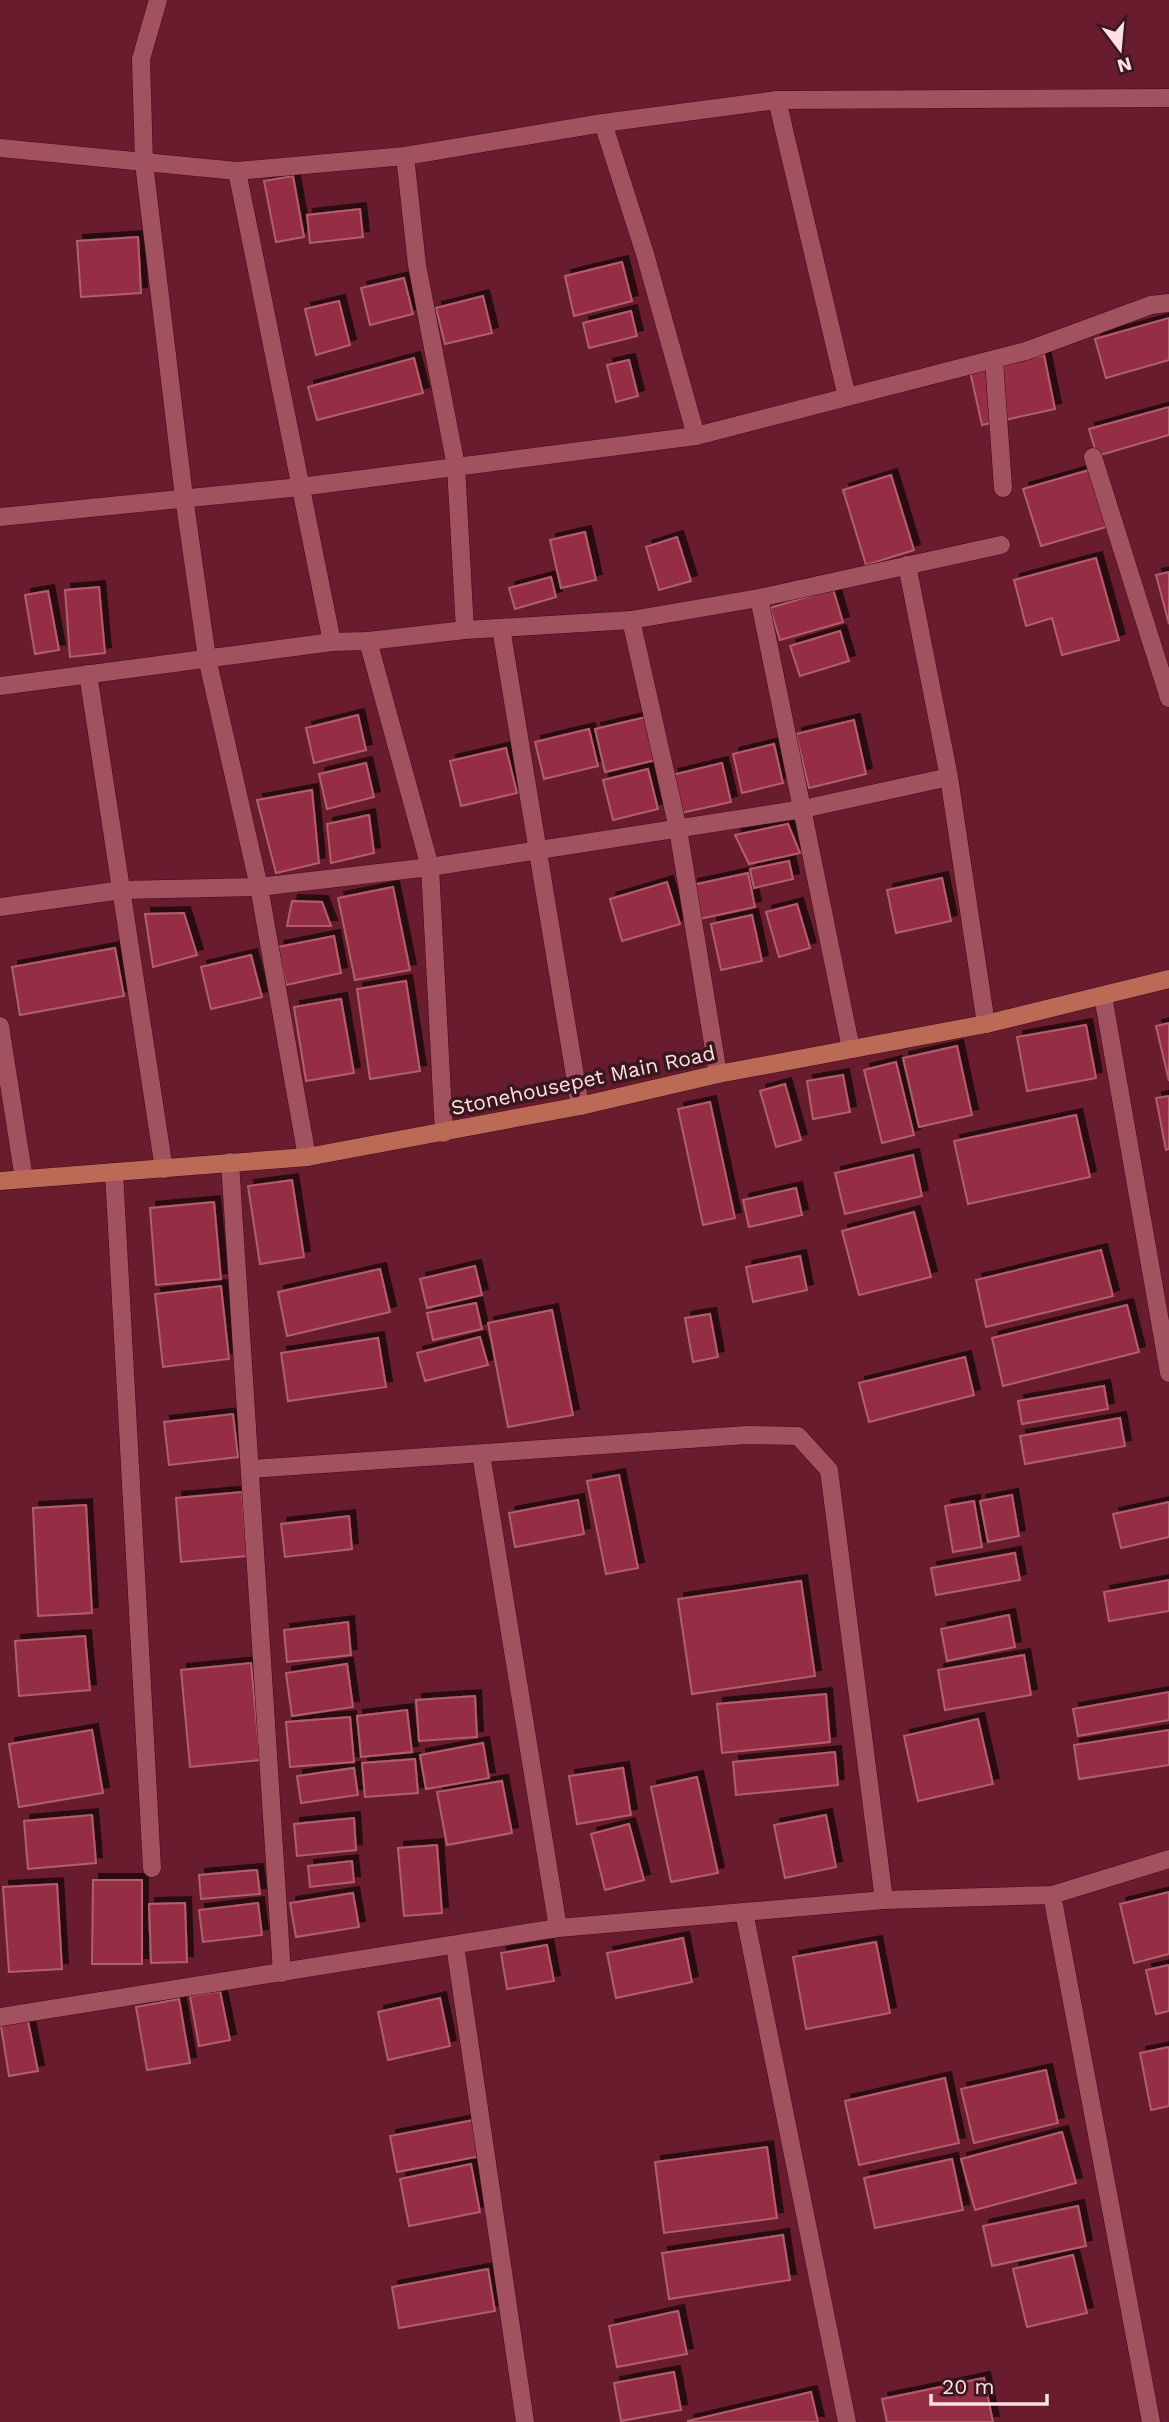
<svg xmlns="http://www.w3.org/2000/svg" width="1169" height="2422" font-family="'Work Sans',sans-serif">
<defs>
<filter id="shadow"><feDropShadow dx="6" dy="-6" stdDeviation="0" flood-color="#0009"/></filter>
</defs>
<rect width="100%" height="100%" fill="#681c2e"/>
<g fill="#952d45" stroke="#b25f6c" stroke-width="2" filter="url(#shadow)">
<path d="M 293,176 L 304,237 L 276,242 L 264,181 Z"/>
<path d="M 360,209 L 363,237 L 310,243 L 307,215 Z"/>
<path d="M 138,237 L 141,293 L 81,297 L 77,241 Z"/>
<path d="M 622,262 L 632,301 L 574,316 L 565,276 Z"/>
<path d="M 404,278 L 413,314 L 370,325 L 361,288 Z"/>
<path d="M 483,296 L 492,333 L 445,344 L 436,308 Z"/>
<path d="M 339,301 L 350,345 L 316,355 L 305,309 Z"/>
<path d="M 631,311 L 637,336 L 589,348 L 583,323 Z"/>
<path d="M 1169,318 L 1169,360 L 1106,378 L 1095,339 Z"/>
<path d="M 1044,355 L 1055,409 L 982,425 L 970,371 Z"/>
<path d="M 414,358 L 423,393 L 317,420 L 308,387 Z"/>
<path d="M 629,360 L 638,396 L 616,402 L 607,365 Z"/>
<path d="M 1169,407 L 1169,435 L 1097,456 L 1089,429 Z"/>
<path d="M 1089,470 L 1106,527 L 1041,546 L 1023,489 Z"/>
<path d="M 891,475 L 914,550 L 866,565 L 843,490 Z"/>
<path d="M 585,532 L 596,580 L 561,588 L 550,540 Z"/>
<path d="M 677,537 L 691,581 L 659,590 L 646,547 Z"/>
<path d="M 1096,558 L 1119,640 L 1062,655 L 1052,618 L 1026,626 L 1014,580 Z"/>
<path d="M 1169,572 L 1169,624 L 1156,575 Z"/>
<path d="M 551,577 L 556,597 L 515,609 L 509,588 Z"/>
<path d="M 99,587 L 105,653 L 70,657 L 65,590 Z"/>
<path d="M 833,589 L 843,622 L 780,640 L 770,608 Z"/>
<path d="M 48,591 L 59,650 L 35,654 L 25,595 Z"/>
<path d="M 840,631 L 849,661 L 800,676 L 790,646 Z"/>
<path d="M 358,715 L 366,750 L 314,763 L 306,728 Z"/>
<path d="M 646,717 L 656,760 L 605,772 L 595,729 Z"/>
<path d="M 854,720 L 866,774 L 809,788 L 796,734 Z"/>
<path d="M 589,729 L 598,766 L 544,779 L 535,742 Z"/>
<path d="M 774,744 L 783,783 L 742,793 L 733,754 Z"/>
<path d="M 506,748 L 517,793 L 461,806 L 450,761 Z"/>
<path d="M 366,763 L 374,797 L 327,809 L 319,774 Z"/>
<path d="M 722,763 L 731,802 L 681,813 L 672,775 Z"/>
<path d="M 648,769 L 658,809 L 613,820 L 603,780 Z"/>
<path d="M 312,790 L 319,863 L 276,873 L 257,800 Z"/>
<path d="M 369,815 L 374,853 L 331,863 L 327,824 Z"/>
<path d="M 788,824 L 800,853 L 749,864 L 735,835 Z"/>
<path d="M 789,861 L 793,879 L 754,888 L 750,869 Z"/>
<path d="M 748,873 L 755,907 L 699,919 L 692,885 Z"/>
<path d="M 942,878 L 951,921 L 896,933 L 887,890 Z"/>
<path d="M 667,882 L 680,924 L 622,941 L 610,899 Z"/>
<path d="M 393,887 L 410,970 L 355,980 L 338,898 Z"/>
<path d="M 292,901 L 322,902 L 331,926 L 287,926 Z"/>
<path d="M 797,904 L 810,948 L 779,957 L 766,912 Z"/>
<path d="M 184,913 L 197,955 L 153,967 L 145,914 Z"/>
<path d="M 752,915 L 762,961 L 721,970 L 711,924 Z"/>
<path d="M 334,936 L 341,973 L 286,985 L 278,947 Z"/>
<path d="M 115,948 L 124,996 L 20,1015 L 12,967 Z"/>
<path d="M 251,955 L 262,997 L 211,1009 L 201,967 Z"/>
<path d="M 406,981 L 420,1071 L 370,1079 L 357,989 Z"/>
<path d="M 341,999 L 354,1073 L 306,1081 L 294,1007 Z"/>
<path d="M 1169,1023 L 1169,1081 L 1156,1026 Z"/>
<path d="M 1086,1025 L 1096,1078 L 1027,1091 L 1017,1037 Z"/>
<path d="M 957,1046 L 972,1115 L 919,1127 L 903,1058 Z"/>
<path d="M 896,1062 L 914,1135 L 882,1143 L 864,1070 Z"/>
<path d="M 843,1075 L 850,1112 L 813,1119 L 807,1081 Z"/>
<path d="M 785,1084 L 801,1140 L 776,1147 L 760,1091 Z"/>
<path d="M 1169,1096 L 1169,1149 L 1166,1150 L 1156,1098 Z"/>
<path d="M 710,1102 L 735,1218 L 703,1225 L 678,1109 Z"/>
<path d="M 1076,1115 L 1090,1177 L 968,1204 L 954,1141 Z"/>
<path d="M 913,1155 L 922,1196 L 845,1214 L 835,1173 Z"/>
<path d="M 292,1180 L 304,1257 L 260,1264 L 248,1186 Z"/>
<path d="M 796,1188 L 802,1215 L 749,1227 L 743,1200 Z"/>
<path d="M 214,1202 L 221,1279 L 156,1285 L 150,1208 Z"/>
<path d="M 914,1212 L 931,1277 L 859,1295 L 842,1231 Z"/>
<path d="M 1101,1250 L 1113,1296 L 986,1327 L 976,1280 Z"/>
<path d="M 800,1256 L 807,1290 L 753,1302 L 746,1267 Z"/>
<path d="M 475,1266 L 482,1295 L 427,1308 L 420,1279 Z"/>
<path d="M 380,1269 L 390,1312 L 287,1336 L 278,1292 Z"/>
<path d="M 221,1286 L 229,1359 L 163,1367 L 155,1294 Z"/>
<path d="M 476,1303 L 482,1329 L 433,1340 L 427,1313 Z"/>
<path d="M 1127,1305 L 1139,1352 L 1003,1386 L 992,1338 Z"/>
<path d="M 552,1310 L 573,1415 L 508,1427 L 488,1323 Z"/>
<path d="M 710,1314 L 718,1357 L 693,1362 L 685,1318 Z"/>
<path d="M 480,1337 L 488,1365 L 425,1381 L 417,1353 Z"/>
<path d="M 378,1338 L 386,1387 L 288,1401 L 281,1353 Z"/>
<path d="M 965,1357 L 974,1395 L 869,1422 L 859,1383 Z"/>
<path d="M 1104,1386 L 1108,1409 L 1022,1424 L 1018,1401 Z"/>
<path d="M 233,1414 L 238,1457 L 169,1465 L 164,1422 Z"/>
<path d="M 1120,1418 L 1125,1446 L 1025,1464 L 1020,1436 Z"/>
<path d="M 619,1475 L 638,1568 L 606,1574 L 587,1481 Z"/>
<path d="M 242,1492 L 247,1556 L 181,1562 L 176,1498 Z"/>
<path d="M 1012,1495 L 1019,1536 L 988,1542 L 980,1501 Z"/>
<path d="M 578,1500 L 584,1534 L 515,1547 L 509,1513 Z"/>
<path d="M 974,1501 L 982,1547 L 953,1552 L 945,1506 Z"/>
<path d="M 1169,1502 L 1169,1537 L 1121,1548 L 1113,1514 Z"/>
<path d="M 86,1505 L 92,1613 L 38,1616 L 33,1508 Z"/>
<path d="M 349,1516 L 352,1549 L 285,1557 L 281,1524 Z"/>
<path d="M 1015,1553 L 1020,1580 L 936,1595 L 931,1568 Z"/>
<path d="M 1169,1580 L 1169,1611 L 1109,1621 L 1104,1592 Z"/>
<path d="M 801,1581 L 815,1676 L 692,1694 L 678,1599 Z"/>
<path d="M 1009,1615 L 1015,1647 L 947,1661 L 941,1629 Z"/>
<path d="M 348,1622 L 351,1655 L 287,1662 L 284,1630 Z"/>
<path d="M 85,1636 L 90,1690 L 19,1696 L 15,1641 Z"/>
<path d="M 1024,1655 L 1031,1695 L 945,1710 L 938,1670 Z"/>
<path d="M 251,1663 L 260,1760 L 190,1767 L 181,1670 Z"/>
<path d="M 347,1664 L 353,1707 L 292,1716 L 286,1673 Z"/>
<path d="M 1169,1692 L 1169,1720 L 1078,1736 L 1073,1709 Z"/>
<path d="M 826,1694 L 830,1742 L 722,1753 L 717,1704 Z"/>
<path d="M 475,1696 L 477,1737 L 419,1741 L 416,1700 Z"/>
<path d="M 407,1710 L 412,1752 L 361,1757 L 357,1716 Z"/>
<path d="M 350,1717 L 354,1762 L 290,1767 L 286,1722 Z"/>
<path d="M 978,1719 L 993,1784 L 918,1801 L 904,1736 Z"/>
<path d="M 92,1730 L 103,1793 L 19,1807 L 9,1744 Z"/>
<path d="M 1169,1730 L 1169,1765 L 1079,1779 L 1074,1745 Z"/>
<path d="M 483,1743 L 489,1778 L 426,1789 L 420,1755 Z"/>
<path d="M 835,1752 L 838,1785 L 736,1795 L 733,1762 Z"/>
<path d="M 415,1759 L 418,1793 L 365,1797 L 362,1763 Z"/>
<path d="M 354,1768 L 358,1795 L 301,1803 L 297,1776 Z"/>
<path d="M 623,1768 L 631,1815 L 577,1824 L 569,1776 Z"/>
<path d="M 697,1777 L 718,1873 L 671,1882 L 651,1787 Z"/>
<path d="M 502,1781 L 512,1833 L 447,1845 L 437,1792 Z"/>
<path d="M 92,1815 L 96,1863 L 28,1869 L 24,1821 Z"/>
<path d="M 826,1815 L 836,1867 L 785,1878 L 774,1825 Z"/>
<path d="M 354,1818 L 356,1850 L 297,1856 L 294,1824 Z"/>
<path d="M 629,1824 L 644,1880 L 605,1890 L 591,1834 Z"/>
<path d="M 437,1845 L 442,1913 L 404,1916 L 398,1848 Z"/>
<path d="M 352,1861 L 354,1882 L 310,1887 L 308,1866 Z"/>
<path d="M 257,1870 L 260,1894 L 201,1899 L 199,1875 Z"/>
<path d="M 93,1880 L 142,1880 L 142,1964 L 92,1964 Z"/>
<path d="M 57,1884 L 62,1969 L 9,1972 L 3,1887 Z"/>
<path d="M 1169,1892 L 1169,1954 L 1134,1963 L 1120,1904 Z"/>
<path d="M 353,1893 L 359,1927 L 296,1937 L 290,1903 Z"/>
<path d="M 185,1903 L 187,1962 L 151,1963 L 149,1904 Z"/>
<path d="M 258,1903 L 262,1935 L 203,1942 L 199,1910 Z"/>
<path d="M 683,1938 L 692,1982 L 616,1998 L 607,1953 Z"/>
<path d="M 876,1942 L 890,2013 L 806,2029 L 793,1957 Z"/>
<path d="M 547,1945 L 554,1981 L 507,1989 L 501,1953 Z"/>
<path d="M 1169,1965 L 1169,2011 L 1156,2014 L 1146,1970 Z"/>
<path d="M 220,1991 L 230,2040 L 199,2046 L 190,1996 Z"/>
<path d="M 440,1998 L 450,2046 L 388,2060 L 378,2012 Z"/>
<path d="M 179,1999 L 190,2063 L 147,2070 L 136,2007 Z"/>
<path d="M 27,2016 L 38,2071 L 9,2076 L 0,2020 Z"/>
<path d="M 1169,2047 L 1169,2106 L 1151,2110 L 1140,2053 Z"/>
<path d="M 1046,2070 L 1058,2123 L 974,2143 L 961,2089 Z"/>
<path d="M 945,2078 L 959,2143 L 859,2165 L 845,2101 Z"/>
<path d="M 474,2120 L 481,2156 L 397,2172 L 390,2136 Z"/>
<path d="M 1062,2132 L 1076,2183 L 975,2210 L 961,2159 Z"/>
<path d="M 767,2147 L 777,2218 L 664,2233 L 655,2162 Z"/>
<path d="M 952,2159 L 963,2210 L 875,2228 L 864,2178 Z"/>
<path d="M 471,2164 L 480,2212 L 409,2226 L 400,2179 Z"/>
<path d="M 1078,2206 L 1086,2246 L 992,2266 L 983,2226 Z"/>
<path d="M 783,2235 L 790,2280 L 669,2299 L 662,2253 Z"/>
<path d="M 1073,2255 L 1087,2313 L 1027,2327 L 1013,2269 Z"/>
<path d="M 488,2269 L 495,2311 L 399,2328 L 392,2287 Z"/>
<path d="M 678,2311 L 687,2354 L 617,2367 L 609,2326 Z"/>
<path d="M 674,2372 L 681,2410 L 621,2421 L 614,2383 Z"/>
<path d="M 984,2378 L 993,2422 L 887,2422 L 882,2399 Z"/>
<path d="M 811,2392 L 818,2422 L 688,2422 L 688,2421 Z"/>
</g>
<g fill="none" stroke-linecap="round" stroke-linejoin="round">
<g stroke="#430a19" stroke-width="19">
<g id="street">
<path d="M 158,0 L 141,59 L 144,163 L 184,497 L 207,658 L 259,887 L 307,1157"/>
<path d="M 777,100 L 847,397"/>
<path d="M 603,123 L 645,254 L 696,436"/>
<path d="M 0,148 L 237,171 L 405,156 L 603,123 L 777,100 L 1169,98"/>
<path d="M 405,156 L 417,265 L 456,466 L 465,630"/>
<path d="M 237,171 L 332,642"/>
<path d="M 994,360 L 1003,488"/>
<path d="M 1093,457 L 1169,698"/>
<path d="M 0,517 L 300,487 L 696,436 L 1026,351 L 1151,305 L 1169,303"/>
<path d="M 907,565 L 949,777 L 986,1024"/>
<path d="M 759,598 L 851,1049"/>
<path d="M 631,620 L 678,829 L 718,1074"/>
<path d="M 501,628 L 580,1106"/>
<path d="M 368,641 L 430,867 L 444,1133"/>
<path d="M 88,674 L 164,1169"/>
<path d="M 0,686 L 332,642 L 368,641 L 465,630 L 631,620 L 759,598 L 1001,545"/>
<path d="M 0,907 L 122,890 L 259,887 L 430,867 L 803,809 L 949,777"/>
<path d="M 1103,996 L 1169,1373"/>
<path d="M 0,1026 L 24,1179"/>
<path d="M 230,1162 L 282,1973"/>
<path d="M 114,1172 L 152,1868"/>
<path d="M 481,1454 L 558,1928"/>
<path d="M 251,1469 L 747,1435 L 798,1436 L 829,1470 L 884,1900"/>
<path d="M 1052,1895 L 1151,2422"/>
<path d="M 455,1945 L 525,2422"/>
<path d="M 0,2017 L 558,1928 L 744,1912"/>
<path d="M 847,2422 L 744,1912 L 884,1900 L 1052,1895 L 1169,1859"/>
</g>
</g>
<g stroke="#430a19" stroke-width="19">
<path id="secondary" d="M 0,1181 L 307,1157 L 580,1106 L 718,1074 L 986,1024 L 1169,979"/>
</g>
<use href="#street" stroke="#a2515f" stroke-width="18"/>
<use href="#secondary" stroke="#bb6b55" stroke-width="18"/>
</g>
<g text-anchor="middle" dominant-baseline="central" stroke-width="7" stroke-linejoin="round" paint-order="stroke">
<g font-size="21" fill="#fee0e3" stroke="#39171d">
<text transform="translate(583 1080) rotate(-12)">Stonehousepet Main Road</text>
</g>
</g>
<g transform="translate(1120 49) rotate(164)" stroke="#39171d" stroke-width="5" paint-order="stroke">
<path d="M0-5L12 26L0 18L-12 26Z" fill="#fee0e3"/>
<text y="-10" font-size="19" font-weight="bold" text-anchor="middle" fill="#fee0e3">N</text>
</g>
<path d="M931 2394v10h116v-10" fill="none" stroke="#fee0e3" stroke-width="3.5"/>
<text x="942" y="2394" font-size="21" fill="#fee0e3" stroke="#39171d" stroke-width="5" paint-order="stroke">20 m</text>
</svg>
